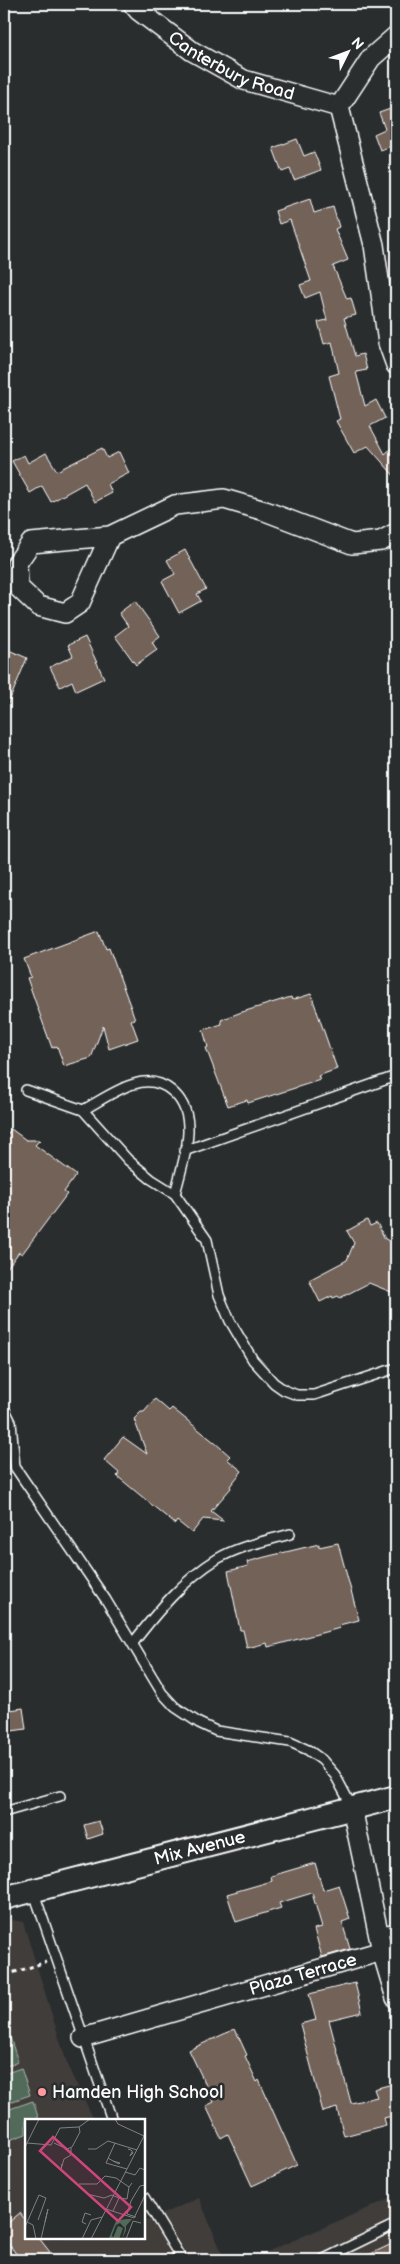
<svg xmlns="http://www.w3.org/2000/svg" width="400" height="2264" font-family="'Balsamiq Sans',sans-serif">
<rect width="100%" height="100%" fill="#2a2d2e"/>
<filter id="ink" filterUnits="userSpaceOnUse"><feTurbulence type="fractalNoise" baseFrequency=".02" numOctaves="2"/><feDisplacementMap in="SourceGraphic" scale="10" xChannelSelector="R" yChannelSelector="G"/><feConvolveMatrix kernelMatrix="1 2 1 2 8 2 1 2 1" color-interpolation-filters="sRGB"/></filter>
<g filter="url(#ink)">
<g fill="#403d3b">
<path d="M 13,1920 L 23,1922 L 67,2063 L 94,2120 L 26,2120 L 26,2238 L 144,2238 L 144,2218 L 146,2221 L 199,2198 L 225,2260 L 4,2260 L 4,1923 Z"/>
<path d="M 396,2196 L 396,2260 L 248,2260 Z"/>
</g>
<g fill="#516b5a" stroke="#a8b5ac">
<path d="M 9,2034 L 18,2062 L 4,2067 L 4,2036 Z"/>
<path d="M 21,2068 L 30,2095 L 4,2104 L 4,2074 Z"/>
<path d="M 33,2101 L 39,2120 L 26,2120 L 26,2134 L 4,2142 L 4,2111 Z"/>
</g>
<g fill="#726259" stroke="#fff">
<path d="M 396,107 L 396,155 L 395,155 L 392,146 L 380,150 L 374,134 L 385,129 L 379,113 Z"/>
<path d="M 297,139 L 304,156 L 314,152 L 321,170 L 294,180 L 290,169 L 282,172 L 273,148 Z"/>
<path d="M 310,199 L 314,213 L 333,207 L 339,227 L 335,229 L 348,260 L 333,266 L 347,299 L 351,298 L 356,315 L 344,318 L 355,356 L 363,354 L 367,370 L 356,372 L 365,406 L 376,400 L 385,418 L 370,426 L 385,454 L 396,444 L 396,478 L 368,446 L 354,453 L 336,421 L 340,419 L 329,376 L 339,373 L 332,342 L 324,344 L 318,322 L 327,320 L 320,292 L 305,298 L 300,285 L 311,281 L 290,220 L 279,224 L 275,211 Z"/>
<path d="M 102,448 L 107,458 L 119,452 L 129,473 L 108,484 L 112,493 L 95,502 L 85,483 L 51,502 L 42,486 L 30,493 L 12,461 L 24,455 L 28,463 L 46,453 L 57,471 Z"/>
<path d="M 185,550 L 206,589 L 197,594 L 201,601 L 179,613 L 162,581 L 175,574 L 167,560 Z"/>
<path d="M 135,601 L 160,636 L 152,642 L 157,650 L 136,665 L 115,636 L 128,626 L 119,613 Z"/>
<path d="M 85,637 L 104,678 L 76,691 L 72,681 L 60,687 L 50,667 L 73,656 L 68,645 Z"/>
<path d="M 4,648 L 27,658 L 4,714 Z"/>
<path d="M 99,931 L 106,949 L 109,948 L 135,1019 L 131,1020 L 138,1039 L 109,1049 L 103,1026 L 91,1058 L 64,1066 L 57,1046 L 52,1048 L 34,998 L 27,978 L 31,977 L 24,959 Z"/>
<path d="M 311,994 L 337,1069 L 318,1076 L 320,1080 L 248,1103 L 247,1100 L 228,1106 L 206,1048 L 208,1047 L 203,1030 L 222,1024 L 221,1020 L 239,1013 L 291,997 L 292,1000 Z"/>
<path d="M 11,1129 L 26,1140 L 40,1140 L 35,1145 L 76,1175 L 64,1192 L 67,1194 L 22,1254 L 19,1252 L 4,1272 L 4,1139 Z"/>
<path d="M 367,1220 L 370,1226 L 377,1223 L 385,1239 L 396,1244 L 396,1294 L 369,1283 L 340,1298 L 338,1296 L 333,1298 L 332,1296 L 320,1302 L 309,1280 L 347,1260 L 354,1243 L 347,1231 Z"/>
<path d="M 155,1399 L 169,1411 L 172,1408 L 214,1442 L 230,1456 L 227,1459 L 242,1471 L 230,1486 L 231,1488 L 211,1511 L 224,1521 L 203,1519 L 192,1533 L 177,1521 L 175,1524 L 117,1476 L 119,1473 L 104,1460 L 123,1437 L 147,1454 L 134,1419 L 141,1412 L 144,1412 Z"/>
<path d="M 338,1543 L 359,1620 L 339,1625 L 340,1628 L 268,1647 L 267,1643 L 247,1648 L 243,1630 L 240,1630 L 228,1571 L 248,1566 L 247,1562 L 265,1557 L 319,1544 L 319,1547 Z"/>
<path d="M 23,1708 L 26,1729 L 4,1732 L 4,1711 Z"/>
<path d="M 99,1821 L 103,1834 L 88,1839 L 84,1825 Z"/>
<path d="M 315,1863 L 323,1890 L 339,1885 L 350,1919 L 342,1922 L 350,1949 L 322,1957 L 314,1929 L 322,1927 L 312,1893 L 279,1903 L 281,1908 L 236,1922 L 227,1894 L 272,1881 L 271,1876 Z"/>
<path d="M 355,1983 L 362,2012 L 329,2020 L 351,2103 L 377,2097 L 374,2089 L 396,2083 L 396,2115 L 384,2118 L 386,2125 L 344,2136 L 337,2108 L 323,2112 L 300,2024 L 316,2020 L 309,1994 Z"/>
<path d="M 235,2029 L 247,2055 L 245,2056 L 257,2082 L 259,2080 L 297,2165 L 252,2186 L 228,2134 L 221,2138 L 206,2106 L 214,2102 L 189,2050 Z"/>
<path d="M 20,2213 L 26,2221 L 26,2238 L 39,2238 L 56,2260 L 21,2260 L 4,2238 L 4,2226 Z"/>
<path d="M 396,2242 L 396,2260 L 358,2260 Z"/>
</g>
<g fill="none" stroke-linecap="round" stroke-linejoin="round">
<g stroke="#fff" stroke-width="12">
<g id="service">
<path d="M 26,1090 L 83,1110 L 128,1160 L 151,1179 L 175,1194 L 207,1240 L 219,1295 L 230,1321 L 253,1360 L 274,1383 L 284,1390 L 297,1395 L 314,1395 L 396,1368"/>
<path d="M 83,1110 C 98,1102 118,1088 134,1084 C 163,1075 187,1097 188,1126 C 189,1146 180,1174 175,1194"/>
<path d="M 184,1151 L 396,1076"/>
<path d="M 4,1408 L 11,1422 L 15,1467 L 106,1600 L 162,1693 L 175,1707 L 199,1723 L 216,1731 L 290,1742 L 308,1750 L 322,1760 L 335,1775 L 352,1807"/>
<path d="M 133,1643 C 157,1612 183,1580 217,1559 C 239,1546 266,1541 290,1534"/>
<path d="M 4,1812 L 60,1796"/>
<path d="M 33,1890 L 112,2120"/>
<path d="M 378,1932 L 396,1928"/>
<path d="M 144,2197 L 182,2260"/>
<path d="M 322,2260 L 396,2224"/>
</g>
</g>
<g stroke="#fff" stroke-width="22">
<g id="minor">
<path id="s1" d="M 133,4 L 139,11 L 192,51 L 244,80 L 339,107 L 371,58 L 396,36"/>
<path d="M 339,107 L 374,245 L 388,343 L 396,365"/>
<path d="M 110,536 L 80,603 L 65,613 L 38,606 L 18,587 L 17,563 L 31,543 L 110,536 L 175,505 L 224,499 L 265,511 L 352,544 L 381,541 L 396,533"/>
<path d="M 382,1951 L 396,1998"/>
<path id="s2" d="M 83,2038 L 382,1951 L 352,1808"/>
</g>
</g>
<g stroke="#fff" stroke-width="26">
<g id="tertiary">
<path id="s3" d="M 4,1898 L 396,1797"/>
</g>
</g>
<g stroke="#fff" stroke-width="3" stroke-dasharray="4 4" stroke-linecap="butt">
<path d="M 4,1970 L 4,1976"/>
<path d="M 6,1975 L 46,1962"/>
</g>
<use href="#service" stroke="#2a2d2e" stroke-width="9"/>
<use href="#minor" stroke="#2a2d2e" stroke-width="19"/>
<use href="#tertiary" stroke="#2a2d2e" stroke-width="22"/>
</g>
</g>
<circle fill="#ff9aa2" stroke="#2a2d2e" stroke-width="2" cx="42" cy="2092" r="5"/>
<g text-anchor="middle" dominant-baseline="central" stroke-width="5" stroke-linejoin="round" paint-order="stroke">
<g font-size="18" fill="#fff" stroke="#2a2d2e">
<text stroke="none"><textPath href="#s1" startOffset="118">Canterbury Road</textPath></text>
<text stroke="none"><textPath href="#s3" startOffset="202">Mix Avenue</textPath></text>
<text stroke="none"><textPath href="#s2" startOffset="229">Plaza Terrace</textPath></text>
</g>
<g font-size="18" fill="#fff" stroke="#2a2d2e" text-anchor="start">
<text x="52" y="2092">Hamden High School</text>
</g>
</g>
<g transform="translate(25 2119)">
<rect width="120" height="120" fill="#2a2d2e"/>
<path d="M 101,100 L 107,100 L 101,107 L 101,111 L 97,120 L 100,109 L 95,104 L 91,106 L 87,116 L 88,119 L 93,107 L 98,109 L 94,120 L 84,119 L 91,102 Z" fill="#516b5a"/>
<path fill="none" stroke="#7f8182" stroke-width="1" d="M 90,0 L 93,5 L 119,17M 2,24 L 26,26 L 35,9 L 54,8 L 65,0M 29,24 L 42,30 L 47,28 L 55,13 L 54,8M 90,24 L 81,44 L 102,50M 0,28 L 14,0M 63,30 L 71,30 L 83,22 L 112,31M 103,30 L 106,31 L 107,32 L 108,34 L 105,37 L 107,33M 83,39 L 88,42 L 94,45 L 95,44 L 88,42M 37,45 L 36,50 L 39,40 L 46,36 L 46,29M 100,53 L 110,56 L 115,49 L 120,51M 54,65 L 72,65 L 80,57 L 91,59 L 104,68 L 107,64M 62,75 L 79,79 L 87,76 L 94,79 L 88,92M 94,79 L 102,80 L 104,68M 81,90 L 109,99 L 120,76M 111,98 L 102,95 L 106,82 L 115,67 L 120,66M 2,103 L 8,106 L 11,120M 61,105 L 57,103 L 60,94 L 66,96M 0,108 L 14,76 L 21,79 L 13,101M 16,120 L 23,90 L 20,103M 57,120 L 66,101 L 77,98M 66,120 L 120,15M 101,120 L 108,102 L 116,104"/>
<path fill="#ce467c" fill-opacity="0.15" stroke="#ce467c" stroke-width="2.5" d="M 28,18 L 106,88 L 93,102 L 15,32 Z"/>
<rect width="120" height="120" fill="none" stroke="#fff" stroke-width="2.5"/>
</g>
<rect width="400" height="2264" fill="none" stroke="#2a2d2e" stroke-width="20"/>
<rect x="10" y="10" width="380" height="2244" fill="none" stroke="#fff" stroke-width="2" filter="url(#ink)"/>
<g transform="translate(348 52) rotate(48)" stroke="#2a2d2e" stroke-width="4" paint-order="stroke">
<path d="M0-4L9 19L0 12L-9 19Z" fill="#ffffff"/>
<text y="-8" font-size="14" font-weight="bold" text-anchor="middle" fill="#ffffff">N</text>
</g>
</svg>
